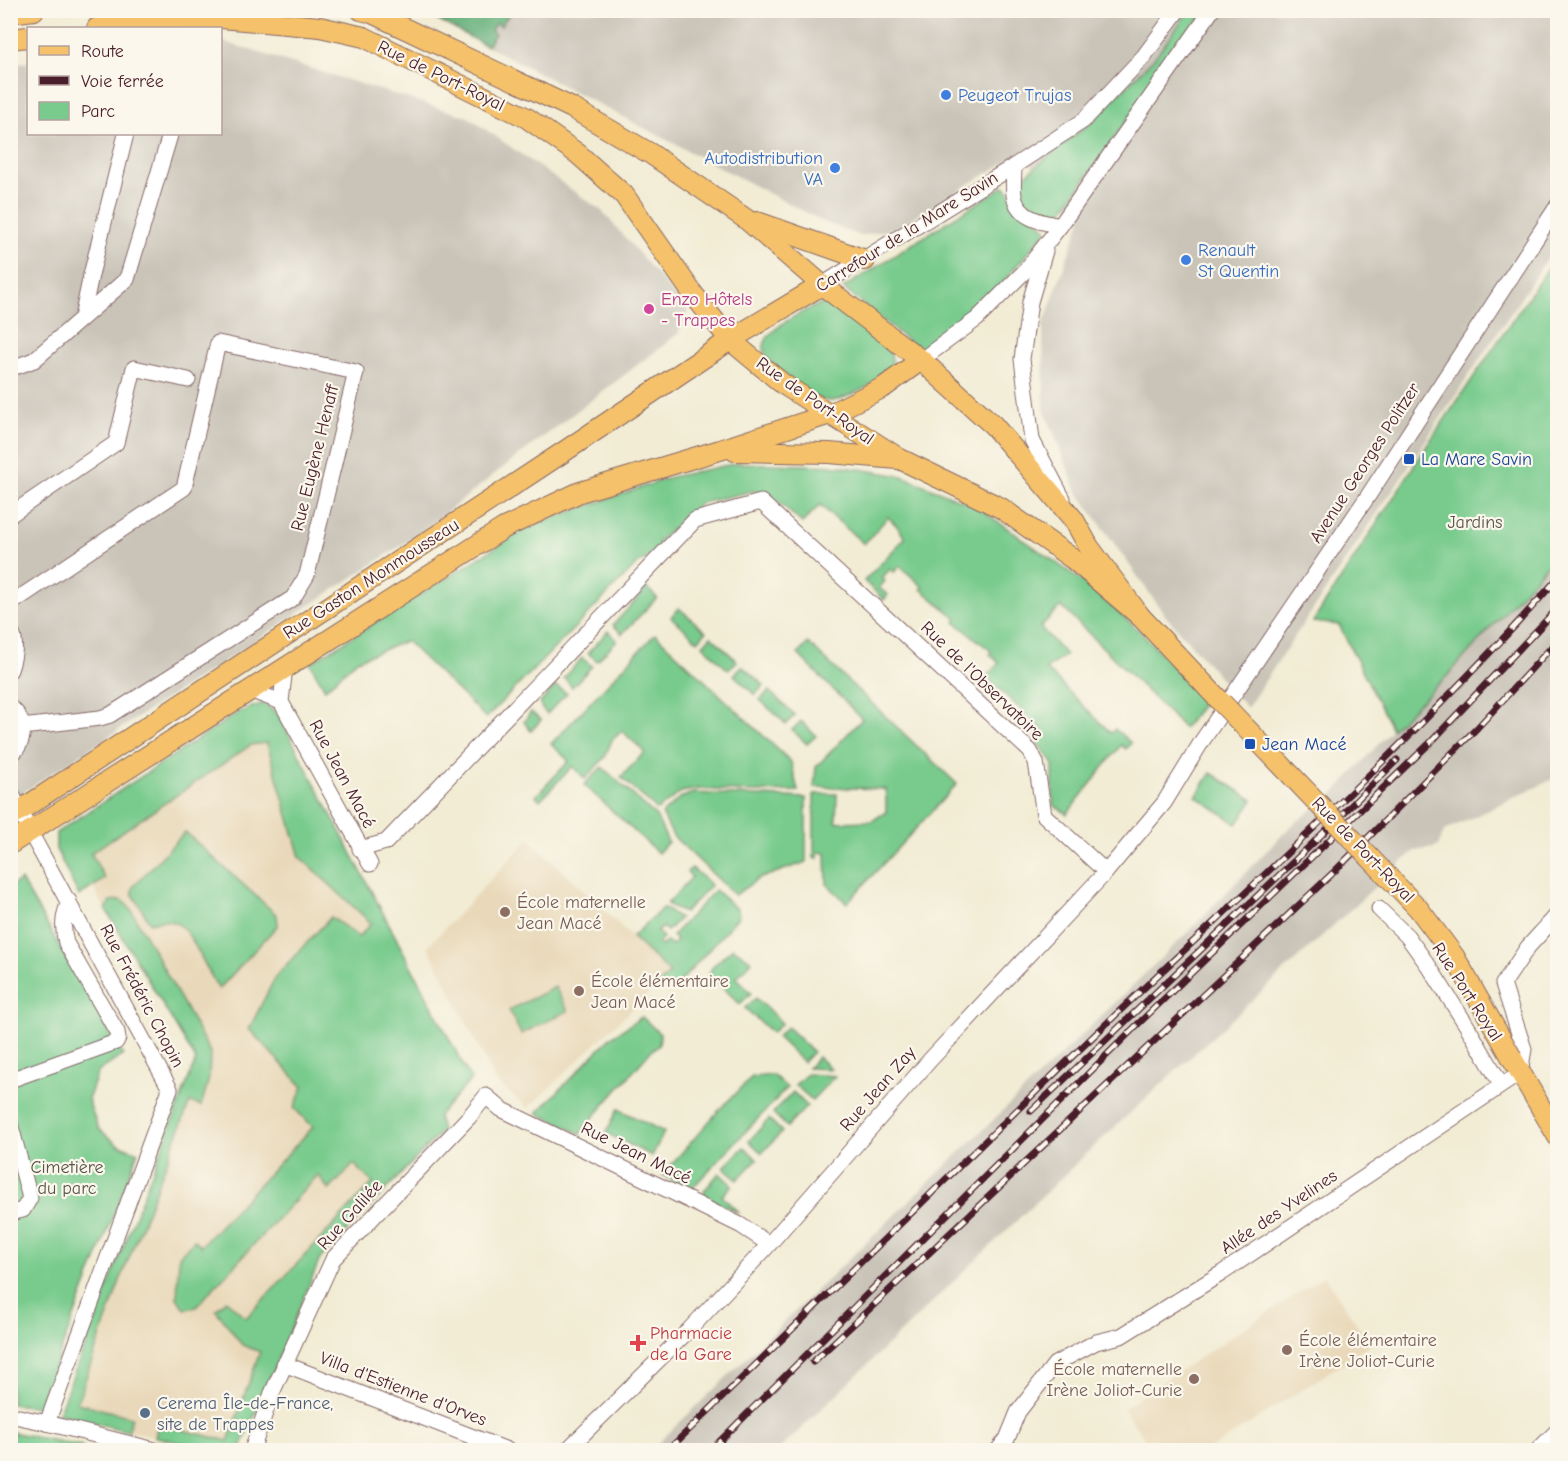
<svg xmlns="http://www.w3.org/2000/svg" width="1568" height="1461" font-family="'Comic Neue',sans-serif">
<rect width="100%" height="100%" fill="#fbf7ec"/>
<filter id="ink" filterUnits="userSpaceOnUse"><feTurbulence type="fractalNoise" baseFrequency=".0167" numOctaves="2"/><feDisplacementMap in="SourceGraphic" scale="12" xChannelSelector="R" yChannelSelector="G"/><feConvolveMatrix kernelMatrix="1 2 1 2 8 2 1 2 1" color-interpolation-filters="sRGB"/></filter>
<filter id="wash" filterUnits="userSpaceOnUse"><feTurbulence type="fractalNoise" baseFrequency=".008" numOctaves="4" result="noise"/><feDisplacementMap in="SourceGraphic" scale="24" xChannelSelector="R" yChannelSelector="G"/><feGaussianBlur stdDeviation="1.35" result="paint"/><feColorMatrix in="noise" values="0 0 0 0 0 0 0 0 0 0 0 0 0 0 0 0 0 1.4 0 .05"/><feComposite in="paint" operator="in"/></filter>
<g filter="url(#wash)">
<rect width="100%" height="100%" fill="#f2ecd4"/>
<g fill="#e9d9ba">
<path d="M 267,743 L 371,924 L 459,1094 L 438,1116 L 442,1131 L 320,1259 L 240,1450 L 212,1450 L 58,1414 L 196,1060 L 93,888 L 105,879 L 91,853 L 251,744 Z"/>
<path d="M 529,839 L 670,973 L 528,1108 L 496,1082 L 428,946 Z"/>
<path d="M 1324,1276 L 1371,1345 L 1209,1450 L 1152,1450 L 1123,1408 Z"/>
</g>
<g fill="#c9c3b8">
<path d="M 420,11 L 1557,11 L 1557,244 L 1247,708 L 1165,615 L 1076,490 L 1044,409 L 1043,325 L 1081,220 L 1021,153 L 894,229 L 860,236 L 824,222 Z"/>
<path d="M 221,41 L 468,117 L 602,211 L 688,310 L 678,334 L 501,469 L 419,534 L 11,800 L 11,64 L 28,62 L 28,134 L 220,134 Z"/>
<path d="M 1557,554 L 1557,777 L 1444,831 L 1438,846 L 1434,848 L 1414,851 L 1089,1151 L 779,1450 L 651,1450 L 1184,936 L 1290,827 L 1335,792 L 1392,729 L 1448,675 Z"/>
</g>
<g fill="#78cb8d" stroke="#61755c" stroke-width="1.5">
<path d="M 1189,11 L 1205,11 L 1062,211 C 1058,212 1053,214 1049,215 C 1034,215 1014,201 1020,185 C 1021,181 1025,176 1028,173 L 1093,121 L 1155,57 Z"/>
<path d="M 1004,186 L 1047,230 L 1003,282 L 922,352 L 843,288 Z"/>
<path d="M 1557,255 L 1557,554 L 1448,675 L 1392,729 L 1339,625 L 1313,622 L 1430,441 Z"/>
<path d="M 824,303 C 848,312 870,330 887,349 C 892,354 894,362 890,370 C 885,380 842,401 830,401 C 815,401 801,388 790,379 C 782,371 764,361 764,348 C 763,329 809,308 824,303 Z"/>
<path d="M 737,463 L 840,466 L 902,476 L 977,507 L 1088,585 L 1144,635 L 1204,702 L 1184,728 L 1061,606 L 1040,627 L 1066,655 L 1046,669 L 1111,733 L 1115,729 L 1131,743 L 1126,749 L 1121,745 L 1067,814 L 1053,805 L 1053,763 L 1034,739 L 1042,729 L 986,677 L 999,663 L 990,654 L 991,651 L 955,622 L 957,619 L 921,589 L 923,587 L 900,566 L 894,572 L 890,569 L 882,578 L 885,581 L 879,588 L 888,595 L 884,600 L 864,581 L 905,538 L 897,526 L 888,517 L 864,544 L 820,505 L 802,523 L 771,495 L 753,491 L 701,503 L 658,542 L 661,549 L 637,564 L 486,718 L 406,641 L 357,660 L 325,689 L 310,663 L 530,526 L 671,477 Z"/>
<path d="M 647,588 L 657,598 L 622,634 L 613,625 Z"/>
<path d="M 679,608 L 706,632 L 698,641 L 671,617 Z"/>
<path d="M 608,631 L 617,640 L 597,661 L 588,653 Z"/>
<path d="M 655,634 L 791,762 L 798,791 L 755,792 L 698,789 L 681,792 L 657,810 L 621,777 L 645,752 L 622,731 L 612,740 L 605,757 L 585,779 L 573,766 L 540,800 L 536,796 L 569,761 L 551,744 Z"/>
<path d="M 711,636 L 737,661 L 728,670 L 703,645 Z"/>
<path d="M 808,643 L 957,784 L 847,903 L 827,884 L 826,853 L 818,852 L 818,858 L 814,858 L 814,794 L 837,794 L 836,822 L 872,821 L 886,812 L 886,789 L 814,787 L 816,767 L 862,719 L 798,654 Z"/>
<path d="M 582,658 L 592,666 L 572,687 L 564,678 Z"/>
<path d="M 742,666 L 764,685 L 755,695 L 734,675 Z"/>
<path d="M 555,686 L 567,693 L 547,714 L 542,709 L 540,703 Z"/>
<path d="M 769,691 L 795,715 L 786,724 L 760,700 Z"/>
<path d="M 263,703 L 278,714 L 471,1080 L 438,1116 L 442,1131 L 320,1259 L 240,1450 L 212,1450 L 155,1437 L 158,1424 L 228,1441 L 260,1352 L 242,1345 L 216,1310 L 226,1300 L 246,1318 L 373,1183 L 354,1164 L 329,1190 L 318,1175 L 196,1307 L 185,1309 L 177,1298 L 179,1256 L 194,1240 L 201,1246 L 313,1127 L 294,1108 L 303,1087 L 249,1029 L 276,976 L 331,917 L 359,937 L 371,923 L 300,857 L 267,743 L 251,745 L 91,853 L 105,879 L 79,896 L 56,849 L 56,833 L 239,712 Z"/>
<path d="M 531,712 L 541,720 L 531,731 L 524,722 Z"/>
<path d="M 801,721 L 816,736 L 807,744 L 792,730 Z"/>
<path d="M 602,767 L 656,816 L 668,842 L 658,853 L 584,785 Z"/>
<path d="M 1211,773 L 1253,800 L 1237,824 L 1196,796 Z"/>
<path d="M 693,793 L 806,798 L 806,862 L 758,879 L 735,895 L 673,836 L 662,814 L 680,798 Z"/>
<path d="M 185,832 L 277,915 L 278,925 L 219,989 C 208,974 193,936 182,927 C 173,919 161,920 150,923 L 132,893 L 133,887 Z"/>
<path d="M 692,868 L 711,885 L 684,913 L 667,904 L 692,877 L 687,872 Z"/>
<path d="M 21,880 L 123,1055 L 98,1072 L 88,1100 L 98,1128 L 117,1144 L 138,1152 L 39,1407 L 11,1404 L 10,887 Z"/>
<path d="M 715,890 L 738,910 L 739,916 L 674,989 L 655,988 L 670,973 L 632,937 L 663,908 L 680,918 L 667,931 L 663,927 L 657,932 L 663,937 L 658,943 L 662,946 L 667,941 L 672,945 L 677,941 L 672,936 Z"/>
<path d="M 121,900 L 130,908 L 210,1052 L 209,1079 L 201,1106 L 190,1102 L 120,1281 L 77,1403 L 132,1417 L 128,1431 L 58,1414 L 196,1060 L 106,910 L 110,901 Z"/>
<path d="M 733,948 L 752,961 L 736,978 L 751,993 L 740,1004 L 709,974 L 713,966 Z"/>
<path d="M 555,987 L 568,1011 L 521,1034 L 509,1010 Z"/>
<path d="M 756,998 L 782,1023 L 772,1033 L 745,1008 Z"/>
<path d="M 642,1017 L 660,1034 L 659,1045 L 651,1051 L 585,1127 L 581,1134 L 537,1113 L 611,1037 Z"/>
<path d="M 787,1027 L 813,1052 L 803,1062 L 777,1037 Z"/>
<path d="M 818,1057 L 831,1069 L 808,1068 Z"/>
<path d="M 807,1074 L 835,1076 L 812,1100 L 795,1085 Z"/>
<path d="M 773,1075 L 787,1088 L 690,1190 L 662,1175 L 721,1108 L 752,1077 Z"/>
<path d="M 793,1092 L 807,1106 L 787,1127 L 773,1113 Z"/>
<path d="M 618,1109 L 664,1132 L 652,1156 L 606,1133 Z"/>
<path d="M 769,1119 L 782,1132 L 762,1153 L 749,1141 Z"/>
<path d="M 744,1147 L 757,1159 L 737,1180 L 724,1167 Z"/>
<path d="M 719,1173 L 732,1185 L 722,1196 L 739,1213 L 705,1197 L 704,1191 Z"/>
<path d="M 11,1432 L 82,1446 L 84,1450 L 11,1450 Z"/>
</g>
<path fill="#62af78" stroke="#566752" stroke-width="1.5" d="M 420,11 L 511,10 L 511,11 L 501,26 L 496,23 L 491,30 L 495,34 L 487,46 Z"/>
</g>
<g filter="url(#ink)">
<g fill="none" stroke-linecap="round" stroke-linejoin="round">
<g stroke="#856766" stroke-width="17">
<g id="minor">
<path d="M 1014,166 C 1014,176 1012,191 1015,200 C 1022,220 1043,222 1060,226"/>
<path d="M 1045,251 L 1030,302 L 1022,359 L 1032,440 L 1063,499"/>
<path d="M 822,285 L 1014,166 L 1083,121 L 1144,56 L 1178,10"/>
<path d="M 82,318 L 91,275 L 126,134"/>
<path d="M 921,360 L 977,319 L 1025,271 L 1060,226 L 1212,10"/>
<path d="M 10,365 L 18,366 L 34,360 L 127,279 L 170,135 L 169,134"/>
<path d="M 10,515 L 116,443 L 134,368 L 188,380"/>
<path d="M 10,604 L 184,488 L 218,343 L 356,372 L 307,575 L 293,598 L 110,715 L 100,718 L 22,727"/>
<path d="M 10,630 C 18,641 14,658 10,670"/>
<path d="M 285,667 L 281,702 L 370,864"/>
<path d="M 250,690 L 281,702"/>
<path d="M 10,707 C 27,720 26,743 10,756"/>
<path d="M 10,790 L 30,832 L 170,1089 L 47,1423"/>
<path d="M 360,849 L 386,842 L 695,520 L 761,502 L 1030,751 L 1036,762 L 1044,815 L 1106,872"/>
<path d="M 1379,909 L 1407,936 L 1430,968 L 1467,1026 L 1501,1084"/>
<path d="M 10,1080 L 116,1042 L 118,1038 L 117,1032 L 66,943 C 62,927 63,917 69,901"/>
<path d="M 10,1123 L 30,1198 L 23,1210 L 10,1213"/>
<path d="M 284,1364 L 507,1450"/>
<path d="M 10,1415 L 47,1423 L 155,1450"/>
<path d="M 252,1450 L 272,1393 L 333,1259 L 469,1117 L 486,1096 L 501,1109 L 740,1225 L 769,1244"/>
<path d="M 567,1450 L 689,1330 L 764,1250 L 930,1060 L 1106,872 L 1164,803 L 1202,741 L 1366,499 L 1558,205"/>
<path d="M 998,1450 L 1007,1439 L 1018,1412 L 1055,1364 L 1096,1342 L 1121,1336 L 1222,1273 L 1520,1073 L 1524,1049 L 1503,984 L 1528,947 L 1558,914"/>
<path d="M 1538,1450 L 1558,1430"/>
</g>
</g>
<g stroke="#856766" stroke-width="22">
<g id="major">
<path d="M 361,10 L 372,13 L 572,108 L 651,154 L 746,219 L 822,285 L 921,360 L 993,425 L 1074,520 L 1089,547 L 1140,616 L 1222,703"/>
<path d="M 10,13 L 34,10"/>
<path d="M 97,28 L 140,23 L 221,18 L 320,27 L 364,37 L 527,118 L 578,154 L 624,195 L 693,294 L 730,340 L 783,384 L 900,459 L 1001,508 L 1073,559 L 1140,616"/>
<path d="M 10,39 L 28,37"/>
<path d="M 757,222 L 865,260"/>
<path d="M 735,451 L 829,453 L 898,459"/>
<path d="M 10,815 L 21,810 L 565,451 L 730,340 L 822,285"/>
<path d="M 10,844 L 504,528 L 580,492 L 720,450 L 830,414 L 884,387 L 921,360"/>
<path d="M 1512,1058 L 1558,1137"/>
</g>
</g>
<use href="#minor" stroke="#fff" stroke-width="15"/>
<use href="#major" stroke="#f5c16b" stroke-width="20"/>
<g stroke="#4a1f2b" stroke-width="7">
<g id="rail">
<path d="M 1031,1111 L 1310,846 L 1397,760"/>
<path d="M 813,1362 L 1335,871 L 1477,728 L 1558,640"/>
<path d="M 668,1450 C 821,1302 972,1152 1126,1005 C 1273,866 1424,730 1558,578"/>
<path d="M 711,1450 L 1137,1025 L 1431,742 L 1558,608"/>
</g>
</g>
<use href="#rail" stroke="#fbf7ec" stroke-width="4.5" stroke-dasharray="14" stroke-linecap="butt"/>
<g stroke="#856766" stroke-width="22" stroke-linecap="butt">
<path id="major-bridge" d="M 1222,703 L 1418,908 L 1454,956 L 1512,1058"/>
</g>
<use href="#major-bridge" stroke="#f5c16b" stroke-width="20"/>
</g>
</g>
<g fill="#3f7fe0" stroke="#fbf7ec" stroke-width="2">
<circle cx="946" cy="95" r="6"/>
<circle cx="835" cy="168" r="6"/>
<circle cx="1186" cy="260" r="6"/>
</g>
<circle fill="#d1479c" stroke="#fbf7ec" stroke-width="2" cx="649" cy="309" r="6"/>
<g fill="#1a4fb4" stroke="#fbf7ec" stroke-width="2">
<rect x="1403" y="453" width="12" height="12" rx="3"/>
<rect x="1244" y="738" width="12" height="12" rx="3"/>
</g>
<g fill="#8d6e63" stroke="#fbf7ec" stroke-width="2">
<circle cx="505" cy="912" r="6"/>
<circle cx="579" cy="991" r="6"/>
<circle cx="1287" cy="1350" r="6"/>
<circle cx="1194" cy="1379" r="6"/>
</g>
<path fill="#e0444e" stroke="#fbf7ec" stroke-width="2" d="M635 1334h6v6h6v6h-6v6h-6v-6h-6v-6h6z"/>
<circle fill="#5c6f8a" stroke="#fbf7ec" stroke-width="2" cx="145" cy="1413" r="6"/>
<g text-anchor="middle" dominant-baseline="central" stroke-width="4.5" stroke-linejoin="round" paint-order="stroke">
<g font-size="18" fill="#4a1f2b" stroke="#fbf7ec">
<text transform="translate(441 76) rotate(26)">Rue de Port-Royal</text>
<text transform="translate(907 232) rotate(-32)">Carrefour de la Mare Savin</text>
<text transform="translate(815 401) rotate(35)">Rue de Port-Royal</text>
<text transform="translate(315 458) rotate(-76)">Rue Eugène Henaff</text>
<text transform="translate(1365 463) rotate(-57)">Avenue Georges Politzer</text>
<text transform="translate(371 579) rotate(-33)">Rue Gaston Monmousseau</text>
<text transform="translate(982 681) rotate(44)">Rue de l'Observatoire</text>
<text transform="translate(342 774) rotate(62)">Rue Jean Macé</text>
<text transform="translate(1363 850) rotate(46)">Rue de Port-Royal</text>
<text transform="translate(1467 992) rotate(57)">Rue Port Royal</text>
<text transform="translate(142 996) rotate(62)">Rue Frédéric Chopin</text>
<text transform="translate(878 1089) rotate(-49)">Rue Jean Zay</text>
<text transform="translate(636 1153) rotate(26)">Rue Jean Macé</text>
<text transform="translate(1279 1212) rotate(-34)">Allée des Yvelines</text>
<text transform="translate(350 1215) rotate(-48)">Rue Galilée</text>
<text transform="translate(403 1389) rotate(21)">Villa d'Estienne d'Orves</text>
</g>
<g font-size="18" fill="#366cbe" stroke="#fbf7ec" text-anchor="start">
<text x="958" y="95">Peugeot Trujas</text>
<text x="823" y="158" text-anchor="end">Autodistribution<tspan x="823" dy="21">VA</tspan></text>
<text x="1198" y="250">Renault<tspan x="1198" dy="21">St Quentin</tspan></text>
</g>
<g font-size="18" fill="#b23c85" stroke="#fbf7ec" text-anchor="start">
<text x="661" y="299">Enzo Hôtels<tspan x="661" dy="21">- Trappes</tspan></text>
</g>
<g font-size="18" fill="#164399" stroke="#fbf7ec" text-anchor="start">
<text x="1421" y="459">La Mare Savin</text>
<text x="1262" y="744">Jean Macé</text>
</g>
<g font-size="18" fill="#585348" stroke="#fbf7ec">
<text x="1475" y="522">Jardins</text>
<text x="67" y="1167">Cimetière<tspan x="67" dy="21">du parc</tspan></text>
</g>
<g font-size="18" fill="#785e54" stroke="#fbf7ec" text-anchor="start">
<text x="517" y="902">École maternelle<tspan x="517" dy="21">Jean Macé</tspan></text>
<text x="591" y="981">École élémentaire<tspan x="591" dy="21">Jean Macé</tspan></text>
<text x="1299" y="1340">École élémentaire<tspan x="1299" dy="21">Irène Joliot-Curie</tspan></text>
<text x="1182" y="1369" text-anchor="end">École maternelle<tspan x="1182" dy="21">Irène Joliot-Curie</tspan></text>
</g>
<g font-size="18" fill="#be3a42" stroke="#fbf7ec" text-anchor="start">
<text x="650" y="1333">Pharmacie<tspan x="650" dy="21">de la Gare</tspan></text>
</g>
<g font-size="18" fill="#4e5e75" stroke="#fbf7ec" text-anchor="start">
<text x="157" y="1403">Cerema Île-de-France,<tspan x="157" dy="21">site de Trappes</tspan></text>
</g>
</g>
<rect width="1568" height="1461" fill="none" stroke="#fbf7ec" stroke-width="36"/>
<rect x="27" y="27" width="195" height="108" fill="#fbf7ec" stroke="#b4a19f" stroke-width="1.5"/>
<rect x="39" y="46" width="30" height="9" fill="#f5c16b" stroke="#b4a19f" stroke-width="1.5"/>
<text x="81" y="57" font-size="18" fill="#4a1f2b">Route</text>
<rect x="39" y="76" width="30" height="9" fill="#4a1f2b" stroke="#b4a19f" stroke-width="1.5"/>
<text x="81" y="87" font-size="18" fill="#4a1f2b">Voie ferrée</text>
<rect x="39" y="102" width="30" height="18" fill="#78cb8d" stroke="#b4a19f" stroke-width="1.5"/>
<text x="81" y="117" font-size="18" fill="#4a1f2b">Parc</text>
</svg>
